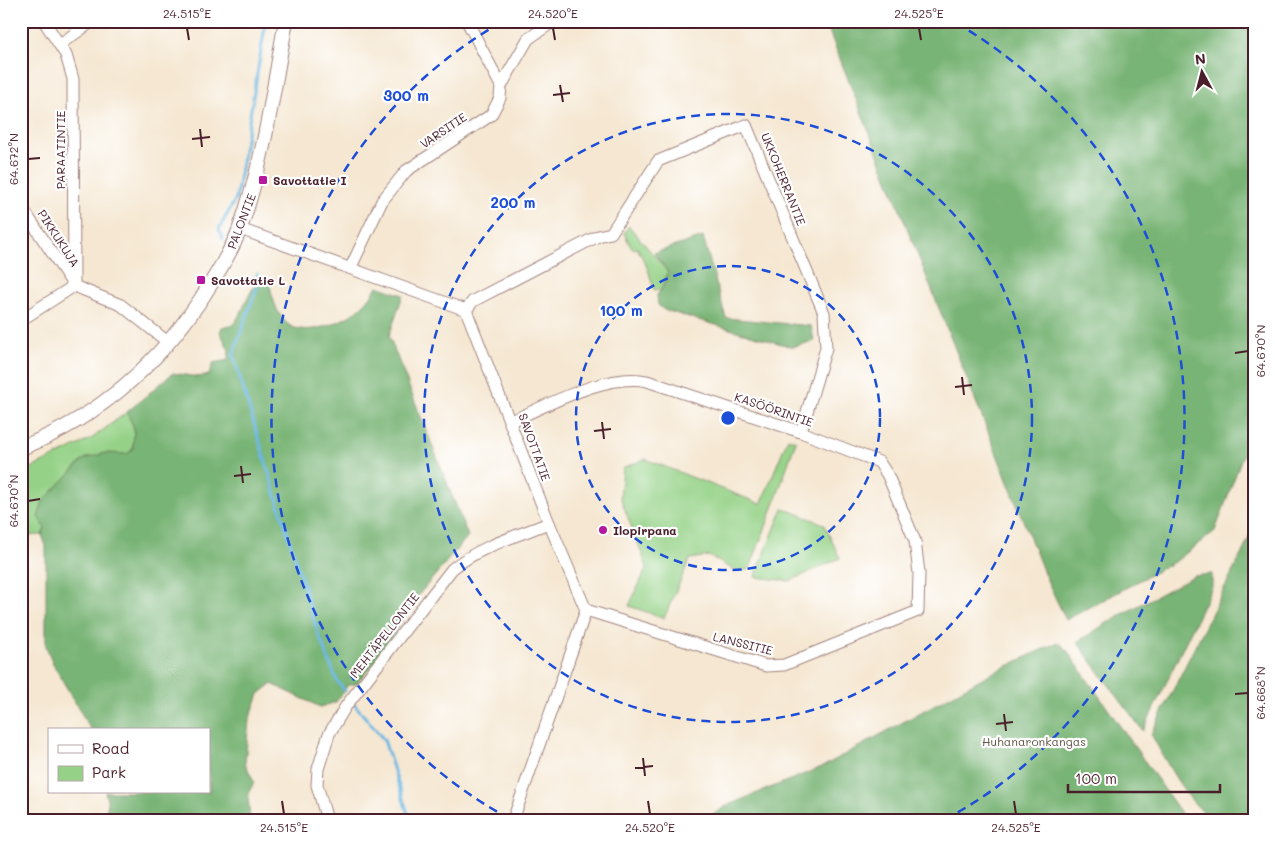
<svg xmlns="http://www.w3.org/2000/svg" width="1275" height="841" font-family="Mali,sans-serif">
<rect width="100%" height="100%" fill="#fff"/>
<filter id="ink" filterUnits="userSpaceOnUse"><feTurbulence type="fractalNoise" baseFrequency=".02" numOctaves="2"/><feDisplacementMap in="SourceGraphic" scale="10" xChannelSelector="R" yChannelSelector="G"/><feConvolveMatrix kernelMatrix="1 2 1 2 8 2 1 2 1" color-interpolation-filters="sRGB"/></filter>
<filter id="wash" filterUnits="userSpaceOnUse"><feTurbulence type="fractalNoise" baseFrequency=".0096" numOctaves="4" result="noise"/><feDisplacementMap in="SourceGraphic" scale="20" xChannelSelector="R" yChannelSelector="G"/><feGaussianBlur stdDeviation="1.12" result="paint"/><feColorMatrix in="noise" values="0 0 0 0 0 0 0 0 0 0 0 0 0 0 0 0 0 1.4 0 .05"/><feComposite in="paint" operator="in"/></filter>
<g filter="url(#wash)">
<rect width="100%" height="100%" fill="#f5e7d1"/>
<g fill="#95d287" stroke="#707859">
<path d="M 629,226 L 668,272 L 661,290 L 654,290 L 648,269 L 637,248 L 632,249 L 624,233 Z"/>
<path d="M 127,412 L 134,428 L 133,449 L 127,454 L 105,453 L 84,459 L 43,502 L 45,528 L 42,535 L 21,536 L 21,473 L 91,439 Z"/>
<path d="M 788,438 L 796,441 L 770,516 L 749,570 L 734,570 L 709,556 L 690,559 L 664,618 L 629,606 L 647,567 L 620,497 L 623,468 L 645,459 L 761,504 Z"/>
<path d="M 783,508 L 824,524 L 840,558 L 790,581 L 755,577 Z"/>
</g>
<g fill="#78b474" stroke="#616a50">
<path d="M 825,21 L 1254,21 L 1254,444 L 1244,452 L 1215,531 L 1176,561 L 1066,620 L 1046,578 Z"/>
<path d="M 703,237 L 726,318 L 811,326 L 814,341 L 792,347 L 664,310 L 658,305 L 657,295 L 665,284 L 668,272 L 654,253 Z"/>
<path d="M 262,277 L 268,280 C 273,295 275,315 289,325 C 307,338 350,320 363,305 C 369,300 373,293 377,286 L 403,295 L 389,336 L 468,536 L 416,598 L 375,662 L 356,684 L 348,685 L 336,702 L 320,707 L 272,684 L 259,694 L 249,720 L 245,763 L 254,782 L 248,794 L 250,820 L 104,820 L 108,804 L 105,792 L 209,792 L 209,730 L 91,730 L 53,664 L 46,646 L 46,546 L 42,535 L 45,528 L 38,517 L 43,501 L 84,459 L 105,453 L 127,454 L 133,449 L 134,428 L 127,412 L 173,373 L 197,377 L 209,375 L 213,363 L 228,360 L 229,350 L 220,332 L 222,327 L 232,326 C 245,311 247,291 262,277 Z"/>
<path d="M 1254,525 L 1254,820 C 1243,820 1230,821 1219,820 C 1192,816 1163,755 1151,734 L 1245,547 Z"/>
<path d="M 1212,574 L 1212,587 L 1143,731 L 1077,642 L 1115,618 L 1194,576 Z"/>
<path d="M 1058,642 L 1066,649 L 1186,820 L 705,820 L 728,805 L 824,766 L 986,676 Z"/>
</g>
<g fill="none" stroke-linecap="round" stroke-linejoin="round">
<g stroke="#69b7e3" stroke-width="3">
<path d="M 223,239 L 219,229 L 236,198 L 266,21"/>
<path d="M 257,274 L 259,281 L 233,355 L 318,633 L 337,681 L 345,691"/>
<path d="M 355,705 L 384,740 L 410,820"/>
</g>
</g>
</g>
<g filter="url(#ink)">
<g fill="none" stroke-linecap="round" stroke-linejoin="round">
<g stroke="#a0837e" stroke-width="13">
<g id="minor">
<path d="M 44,21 L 66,55 L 73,79 L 74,286"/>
<path d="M 467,21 L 501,86"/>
<path d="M 60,44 L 93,21"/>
<path d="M 21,206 L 74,286"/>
<path d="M 240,229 L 466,310 L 549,523 L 586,610 L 513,820"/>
<path d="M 351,267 L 382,201 L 406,171 L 491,115 L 500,98 L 501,86 L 528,39 L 554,21"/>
<path d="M 74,286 L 121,305 L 169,343"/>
<path d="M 466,310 L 473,301 L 598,236 L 611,233 L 658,161 L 746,125 L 824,313 L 826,348 L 801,432"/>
<path d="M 21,320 L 74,286"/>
<path d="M 511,421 C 549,405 607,372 647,381 L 801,432 L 879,462 L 888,476 L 915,541 L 919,573 L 918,611 L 784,665 L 766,666 L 586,610"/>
<path d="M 327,820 L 317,785 L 318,769 L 329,734 L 346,706 L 452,569 C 479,547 516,536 549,523"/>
</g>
</g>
<g stroke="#a0837e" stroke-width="16">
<path id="tertiary" d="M 21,448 C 102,416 165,358 210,285 C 221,267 233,248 240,228 C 264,162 273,90 286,21"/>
</g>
<use href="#minor" stroke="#fff" stroke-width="11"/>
<use href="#tertiary" stroke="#fff" stroke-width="14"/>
</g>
</g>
<path fill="none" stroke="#4a1f2b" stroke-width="2" d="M 187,28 L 189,40M 553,28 L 555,40M 919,28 L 921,40M 560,85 L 563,102M 553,95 L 570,93M 200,129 L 202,147M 192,139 L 210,137M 28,159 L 40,158M 1235,353 L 1248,351M 962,377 L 964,395M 955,387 L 972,385M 602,422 L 604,439M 594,431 L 611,429M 241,466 L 243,483M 234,476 L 251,474M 28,501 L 40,499M 1235,694 L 1248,693M 1004,714 L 1006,731M 996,724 L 1013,722M 643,758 L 645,776M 635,768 L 653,766M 282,801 L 284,814M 648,801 L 650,814M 1014,801 L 1016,814"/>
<g fill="none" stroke="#1d4ed8" stroke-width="2.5" stroke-dasharray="9 6">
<circle cx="728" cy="418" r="152"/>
<circle cx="728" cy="418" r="304"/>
<path d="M510 819A456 456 0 0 1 500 23M956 23A456 456 0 0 1 946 819"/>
</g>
<g fill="#b5179e" stroke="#fff" stroke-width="2">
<rect x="258" y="175" width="10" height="10" rx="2.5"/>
<rect x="196" y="275" width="10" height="10" rx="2.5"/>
<circle cx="603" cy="530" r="5"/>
</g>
<g text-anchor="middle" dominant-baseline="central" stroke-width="4.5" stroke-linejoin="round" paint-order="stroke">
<g font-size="12" fill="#4a1f2b" stroke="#fff">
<text transform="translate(443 130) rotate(-34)">VARSITIE</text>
<text transform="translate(60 150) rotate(-90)">PARAATINTIE</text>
<text transform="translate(784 179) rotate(68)">UKKOHERRANTIE</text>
<text transform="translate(241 221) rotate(-69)">PALONTIE</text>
<text transform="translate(59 238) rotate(57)">PIKKUKUJA</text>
<text transform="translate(774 409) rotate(19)">KASÖÖRINTIE</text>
<text transform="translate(535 447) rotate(70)">SAVOTTATIE</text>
<text transform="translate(384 635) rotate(-52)">MEHTÄPELLONTIE</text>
<text transform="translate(743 643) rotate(14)">LANSSITIE</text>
</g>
<g font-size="12" font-weight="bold" fill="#4a1f2b" stroke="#fff" text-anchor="start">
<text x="273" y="180">Savottatie I</text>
<text x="211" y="280">Savottatie L</text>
<text x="613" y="530">Ilopirpana</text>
</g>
<g font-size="12" fill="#605547" stroke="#fff">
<text x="1034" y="741">Huhanaronkangas</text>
</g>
</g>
<circle cx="728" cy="418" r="8" fill="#1d4ed8" stroke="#fff" stroke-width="2.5"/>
<g font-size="15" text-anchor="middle" font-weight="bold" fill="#1d4ed8" stroke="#fff" stroke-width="4.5" stroke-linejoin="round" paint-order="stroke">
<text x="406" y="101">300 m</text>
<text x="513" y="208">200 m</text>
<text x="621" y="316">100 m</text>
</g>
<rect width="1275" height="841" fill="none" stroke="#fff" stroke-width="55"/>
<rect x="48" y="728" width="162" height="65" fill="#ffffff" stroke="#b7a5aa"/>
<rect x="58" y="745" width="25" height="8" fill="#ffffff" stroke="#b7a5aa"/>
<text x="92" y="754" font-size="15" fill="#4a1f2b">Road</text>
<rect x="58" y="766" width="25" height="15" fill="#95d287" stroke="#b7a5aa"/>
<text x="92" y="778" font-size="15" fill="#4a1f2b">Park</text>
<g transform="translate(1202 72) rotate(353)" stroke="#ffffff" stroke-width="4" paint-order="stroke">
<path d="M0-4L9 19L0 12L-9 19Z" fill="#4a1f2b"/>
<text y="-8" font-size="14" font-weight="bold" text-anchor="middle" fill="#4a1f2b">N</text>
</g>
<path d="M1068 784v8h152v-8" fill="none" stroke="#4a1f2b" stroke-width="2.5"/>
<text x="1075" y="784" font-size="15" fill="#4a1f2b" stroke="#ffffff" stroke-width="4" paint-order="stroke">100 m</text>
<rect x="28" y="28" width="1220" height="786" fill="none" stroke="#4a1f2b" stroke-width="2"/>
<g font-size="12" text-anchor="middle" fill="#4a1f2b">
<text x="187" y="18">24.515°E</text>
<text x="553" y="18">24.520°E</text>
<text x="919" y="18">24.525°E</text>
<text transform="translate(14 159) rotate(-90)" y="4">64.672°N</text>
<text transform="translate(1261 351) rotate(-90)" y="4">64.670°N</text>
<text transform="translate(14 501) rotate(-90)" y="4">64.670°N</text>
<text transform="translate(1261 693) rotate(-90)" y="4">64.668°N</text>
<text x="284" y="832">24.515°E</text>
<text x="650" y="832">24.520°E</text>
<text x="1016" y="832">24.525°E</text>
</g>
</svg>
